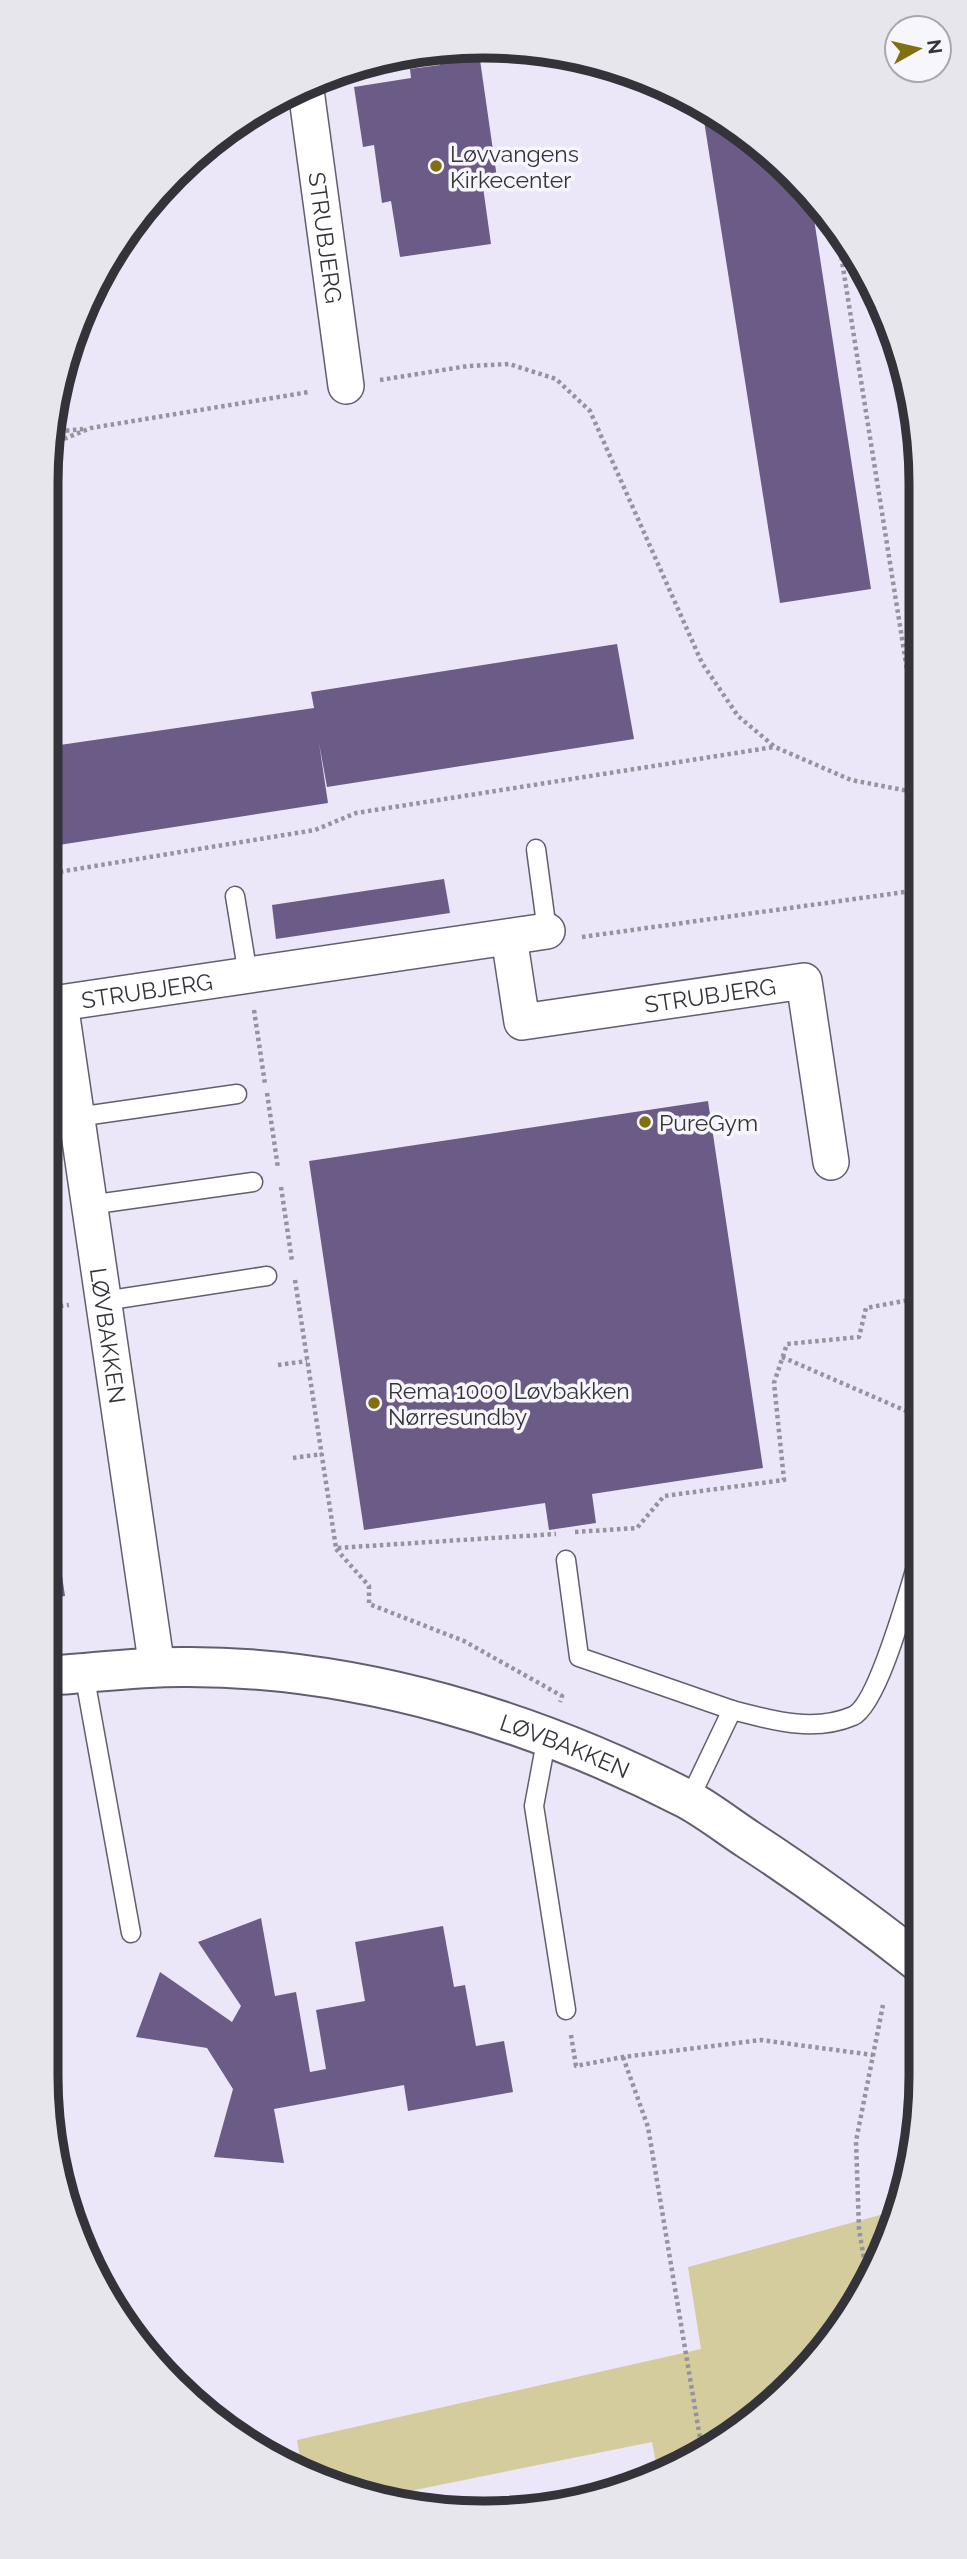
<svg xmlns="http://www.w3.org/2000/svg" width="967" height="2559" font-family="Raleway,sans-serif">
<rect width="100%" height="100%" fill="#ece7f8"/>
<path fill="#d4cc9d" d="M 895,2211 L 831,2342 L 727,2440 L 657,2469 L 652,2442 L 385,2496 L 302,2468 L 297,2440 L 701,2349 L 688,2267 Z"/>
<g fill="#6a5c87">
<path d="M 479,53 L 498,185 L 483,187 L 491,244 L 400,257 L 391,201 L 382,203 L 374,145 L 363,147 L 354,87 L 411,78 L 410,69 L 440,65 L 439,58 Z"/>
<path d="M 262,106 L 264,119 L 244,122 Z"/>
<path d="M 702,108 L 727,119 L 810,193 L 871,589 L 780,603 Z"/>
<path d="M 617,644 L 634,739 L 327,787 L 319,743 L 328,803 L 46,847 L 46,747 L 314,708 L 311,692 Z"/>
<path d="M 444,879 L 450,913 L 276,939 L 272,905 Z"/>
<path d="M 708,1101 L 763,1468 L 592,1494 L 596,1523 L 549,1530 L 545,1503 L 364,1530 L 309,1161 Z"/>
<path d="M 47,1473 L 65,1596 L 46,1599 L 46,1474 Z"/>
<path d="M 261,1918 L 275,1996 L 296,1992 L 310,2072 L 326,2069 L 316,2010 L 365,2001 L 355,1942 L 443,1926 L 454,1987 L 465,1985 L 476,2046 L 504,2041 L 513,2092 L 408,2111 L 404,2085 L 274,2109 L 284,2163 L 214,2157 L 233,2089 L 207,2048 L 136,2037 L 160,1972 L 232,2022 L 241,2006 L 198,1942 Z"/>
</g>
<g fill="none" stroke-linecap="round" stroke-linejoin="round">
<g stroke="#635e6d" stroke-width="21">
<g id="service">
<path d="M 536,849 L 547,931"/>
<path d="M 235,896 L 248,975"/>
<path d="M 77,1117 L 237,1094"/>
<path d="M 89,1205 L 253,1182"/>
<path d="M 104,1301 L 267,1276"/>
<path d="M 566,1560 L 579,1657 L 732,1710 L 689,1800"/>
<path d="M 84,1673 L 131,1933"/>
<path d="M 732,1710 C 771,1720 813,1733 853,1716 C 879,1704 910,1585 920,1554"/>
<path d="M 547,1736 L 534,1806 L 566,2010"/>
</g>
</g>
<g stroke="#635e6d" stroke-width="38">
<g id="minor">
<path id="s1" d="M 306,90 L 346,386"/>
<path id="s2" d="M 509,937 L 522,1022 L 804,981 L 831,1162"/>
<path id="s3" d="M 60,1003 L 157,1668"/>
<path id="s4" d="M 46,1005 L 547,931"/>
</g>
</g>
<g stroke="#635e6d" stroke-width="42">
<g id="tertiary">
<path id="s5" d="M 46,1676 C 93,1673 141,1666 189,1667 C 360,1667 535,1721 687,1799 C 709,1811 729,1827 749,1840 C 809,1879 865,1920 921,1964"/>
</g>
</g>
<g stroke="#96939f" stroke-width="4.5" stroke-dasharray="3.5 3.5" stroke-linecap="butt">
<path d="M 838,236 L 918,739"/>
<path d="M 380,380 L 468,366 L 509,364 L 556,379 L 590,411 L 702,663 L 738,716 L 775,747 L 851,780 L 919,793"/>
<path d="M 52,432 L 83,429"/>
<path d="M 51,444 L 91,428 L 309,392"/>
<path d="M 46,874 L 315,830 L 356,813 L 774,747"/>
<path d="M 582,937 L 919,890"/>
<path d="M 254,1010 L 265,1084"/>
<path d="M 267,1093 L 278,1168"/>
<path d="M 281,1187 L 292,1261"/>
<path d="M 295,1280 L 336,1548 L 556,1534"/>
<path d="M 46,1308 L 69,1305"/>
<path d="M 782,1357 L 920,1417"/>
<path d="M 278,1365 L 307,1361"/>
<path d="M 293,1458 L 322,1454"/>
<path d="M 575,1532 L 637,1528 L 664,1496 L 784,1480 L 774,1383 L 787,1344 L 859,1337 L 866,1308 L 920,1298"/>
<path d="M 336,1549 L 369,1586 L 369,1604 L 464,1641 L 562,1696 L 560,1702"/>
<path d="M 919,1863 L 921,1857"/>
<path d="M 571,2035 L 576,2066 L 623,2057 L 761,2040 L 873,2055"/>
<path d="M 623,2057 L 648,2127 L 702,2450"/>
<path d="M 866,2271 L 859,2229 L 856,2141 L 883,2005"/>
</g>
<use href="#service" stroke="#fff" stroke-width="18"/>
<use href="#minor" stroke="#fff" stroke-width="35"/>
<use href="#tertiary" stroke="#fff" stroke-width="38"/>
</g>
<g fill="#807010" stroke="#f8f6fd" stroke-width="2.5">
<circle cx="436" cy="166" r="7"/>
<circle cx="645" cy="1122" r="7"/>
<circle cx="374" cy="1403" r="7"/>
</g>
<g text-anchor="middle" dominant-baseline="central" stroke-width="7" stroke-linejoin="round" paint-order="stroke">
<g font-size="23" fill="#35333a" stroke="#f8f6fd" text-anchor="start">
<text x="450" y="153">Løvvangens<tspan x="450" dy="26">Kirkecenter</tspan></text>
<text x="659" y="1122">PureGym</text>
<text x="388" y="1390">Rema 1000 Løvbakken<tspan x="388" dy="26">Nørresundby</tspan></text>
</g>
<g font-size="23" fill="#35333a" stroke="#f8f6fd">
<text stroke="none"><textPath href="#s1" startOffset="149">STRUBJERG</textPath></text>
<text stroke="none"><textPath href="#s4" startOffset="102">STRUBJERG</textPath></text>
<text stroke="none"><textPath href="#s2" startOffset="276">STRUBJERG</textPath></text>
<text stroke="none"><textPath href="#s3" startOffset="336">LØVBAKKEN</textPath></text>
<text stroke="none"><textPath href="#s5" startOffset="530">LØVBAKKEN</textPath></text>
</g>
</g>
<path d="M0 0H967V2559H0ZM483 58H484A425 425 0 0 1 909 483V2076A425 425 0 0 1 484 2501H483A425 425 0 0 1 58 2076V483A425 425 0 0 1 483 58Z" fill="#e8e6ed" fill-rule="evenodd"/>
<path fill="none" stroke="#35333a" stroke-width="9" d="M483 58H484A425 425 0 0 1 909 483V2076A425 425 0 0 1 484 2501H483A425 425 0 0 1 58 2076V483A425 425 0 0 1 483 58Z"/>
<g transform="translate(918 49) rotate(82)"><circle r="33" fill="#f8f6fd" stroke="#aaa8af" stroke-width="2"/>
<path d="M0-5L12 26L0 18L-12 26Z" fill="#807010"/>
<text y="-10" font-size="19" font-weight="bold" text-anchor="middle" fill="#35333a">N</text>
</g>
</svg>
